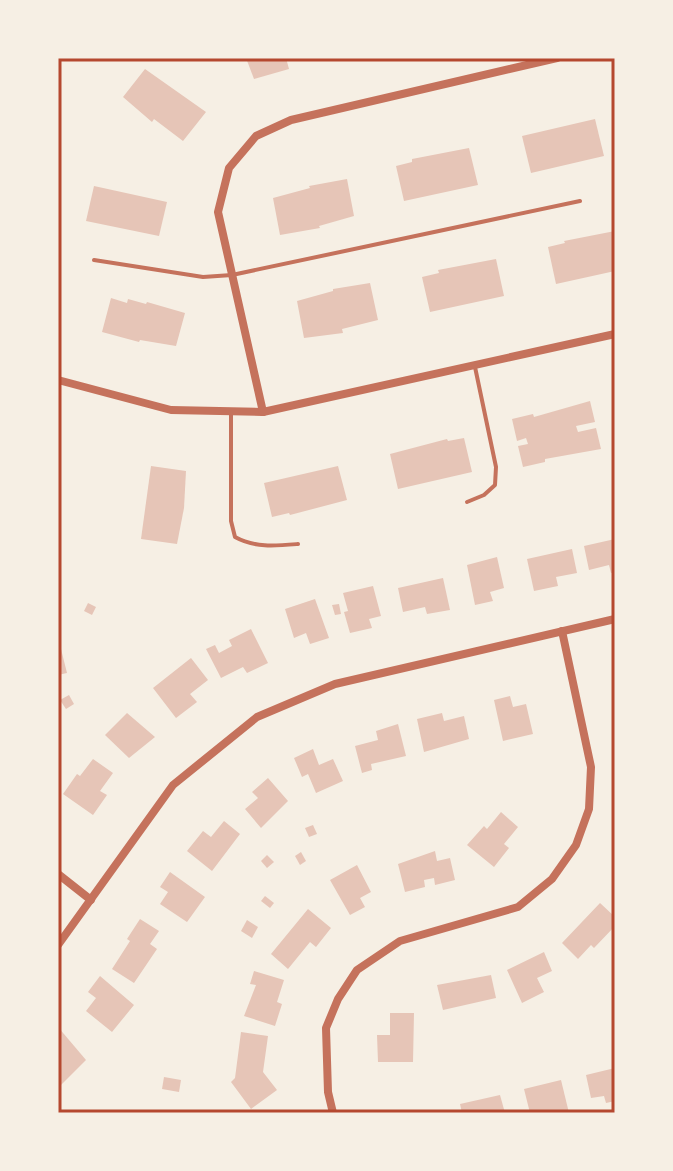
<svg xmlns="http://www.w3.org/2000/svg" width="673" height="1171" font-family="Signika,sans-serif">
<rect width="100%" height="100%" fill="#f6efe4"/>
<g fill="#e6c5b7">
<path d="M 246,58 L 286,58 L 289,69 L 254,79 Z"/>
<path d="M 145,69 L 206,112 L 183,141 L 154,119 L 152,122 L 123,97 Z"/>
<path d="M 595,119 L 604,156 L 531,173 L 522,136 Z"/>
<path d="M 469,148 L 478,185 L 404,201 L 396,166 L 412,162 L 412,159 Z"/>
<path d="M 347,179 L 354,216 L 319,226 L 320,228 L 280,235 L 273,198 L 310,188 L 309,186 Z"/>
<path d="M 94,186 L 167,202 L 159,236 L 86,221 Z"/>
<path d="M 615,231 L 615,271 L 556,284 L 548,247 L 565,243 L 564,241 Z"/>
<path d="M 496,259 L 504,296 L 430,312 L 422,277 L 439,273 L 438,270 Z"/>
<path d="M 370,283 L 378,320 L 342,329 L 343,333 L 304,338 L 297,301 L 333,291 L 333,289 Z"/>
<path d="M 111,298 L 127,303 L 128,299 L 146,304 L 147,302 L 185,313 L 176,346 L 140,340 L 139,342 L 102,332 Z"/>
<path d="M 590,401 L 595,422 L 576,426 L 578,432 L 596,428 L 601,449 L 545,459 L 545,462 L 523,467 L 518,446 L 528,444 L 526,438 L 517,441 L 512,419 L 533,414 L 534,417 Z"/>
<path d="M 464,438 L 472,472 L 398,489 L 390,454 L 447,439 L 448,441 Z"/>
<path d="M 151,466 L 186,471 L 184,508 L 177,544 L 141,539 Z"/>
<path d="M 338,466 L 347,500 L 290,515 L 289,513 L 272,517 L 264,483 Z"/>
<path d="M 615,539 L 615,572 L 611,573 L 609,565 L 589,570 L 584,546 Z"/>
<path d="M 572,549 L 577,573 L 556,577 L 558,586 L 534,591 L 527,559 Z"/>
<path d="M 497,557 L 504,588 L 490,592 L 493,601 L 475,605 L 467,565 Z"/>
<path d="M 443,578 L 450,610 L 427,614 L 425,607 L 403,612 L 398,588 Z"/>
<path d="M 373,586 L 381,616 L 369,619 L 372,628 L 350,633 L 344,612 L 348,611 L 343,593 Z"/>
<path d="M 315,599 L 329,638 L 310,644 L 306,633 L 294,638 L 285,609 Z"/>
<path d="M 88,603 L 96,607 L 92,615 L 84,611 Z"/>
<path d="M 339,604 L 341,614 L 335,615 L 332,605 Z"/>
<path d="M 251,629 L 268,663 L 247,673 L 243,667 L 221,678 L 206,649 L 215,645 L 219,653 L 232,646 L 229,640 Z"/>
<path d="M 59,641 L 67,673 L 58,675 L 58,642 Z"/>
<path d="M 191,658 L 208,680 L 190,694 L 197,702 L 176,718 L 153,688 Z"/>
<path d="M 69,695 L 74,704 L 66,709 L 60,700 Z"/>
<path d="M 510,696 L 513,707 L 526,704 L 533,734 L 503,741 L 494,700 Z"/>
<path d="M 127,713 L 155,737 L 129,758 L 105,735 Z"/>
<path d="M 442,713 L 444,721 L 464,716 L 469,739 L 424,752 L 417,719 Z"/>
<path d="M 398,724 L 406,756 L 371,764 L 372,770 L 362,773 L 355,746 L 378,740 L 376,731 Z"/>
<path d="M 313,749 L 319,765 L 333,759 L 343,781 L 316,793 L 308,774 L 302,777 L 294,758 Z"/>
<path d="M 93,759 L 113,773 L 100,791 L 107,795 L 93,815 L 63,794 L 77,774 L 80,776 Z"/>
<path d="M 268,778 L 288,801 L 261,828 L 245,809 L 258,798 L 252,792 Z"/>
<path d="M 501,812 L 518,827 L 504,844 L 509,848 L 494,867 L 467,845 L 484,826 L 487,829 Z"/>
<path d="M 224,821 L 240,834 L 212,871 L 187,851 L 203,831 L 211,837 Z"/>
<path d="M 313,825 L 317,834 L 309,837 L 305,828 Z"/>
<path d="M 435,851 L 437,861 L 450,858 L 455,880 L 435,885 L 434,878 L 424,880 L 425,887 L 405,892 L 398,864 Z"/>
<path d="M 301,852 L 306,861 L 300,865 L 295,856 Z"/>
<path d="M 267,855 L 274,862 L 267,868 L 261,861 Z"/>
<path d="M 357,865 L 371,892 L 360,898 L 365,907 L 350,915 L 330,880 Z"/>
<path d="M 170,872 L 205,897 L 187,922 L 160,904 L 168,892 L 160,887 Z"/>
<path d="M 265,896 L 274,903 L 270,908 L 261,901 Z"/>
<path d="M 600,903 L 615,917 L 615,926 L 594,948 L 591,945 L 578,959 L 562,943 Z"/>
<path d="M 308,909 L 331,928 L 316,947 L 310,942 L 288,969 L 271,954 Z"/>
<path d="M 140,919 L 159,931 L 150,944 L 157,949 L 134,983 L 112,969 L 130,941 L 127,939 Z"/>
<path d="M 247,920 L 258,927 L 252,938 L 241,931 Z"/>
<path d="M 544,952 L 552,971 L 537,978 L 544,992 L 522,1003 L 507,970 Z"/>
<path d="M 254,971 L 284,980 L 277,1002 L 282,1004 L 275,1026 L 244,1016 L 256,985 L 250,984 Z"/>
<path d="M 491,975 L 496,998 L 443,1010 L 437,985 Z"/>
<path d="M 100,976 L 134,1005 L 112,1032 L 86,1011 L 96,998 L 88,992 Z"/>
<path d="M 390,1013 L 414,1013 L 413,1062 L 378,1062 L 377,1035 L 390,1035 Z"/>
<path d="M 58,1027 L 86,1060 L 61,1085 L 58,1082 Z"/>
<path d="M 241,1032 L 268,1036 L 263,1072 L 277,1090 L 251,1109 L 231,1082 L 235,1078 Z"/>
<path d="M 615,1068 L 615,1101 L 606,1103 L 604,1096 L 591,1098 L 586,1075 Z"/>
<path d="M 164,1077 L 181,1080 L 179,1092 L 162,1089 Z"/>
<path d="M 561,1080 L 569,1113 L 530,1113 L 524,1089 Z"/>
<path d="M 500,1095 L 505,1113 L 462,1113 L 460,1104 Z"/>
</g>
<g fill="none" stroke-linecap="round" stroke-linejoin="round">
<g stroke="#c5725c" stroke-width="4">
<path d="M 94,260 L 203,277 L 232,275 L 580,201"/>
<path d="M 231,411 L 231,521 L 235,537 C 255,548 275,546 298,544"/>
<path d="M 467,502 L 484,495 L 495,485 L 496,467 L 475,367"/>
</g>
<g stroke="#c5725c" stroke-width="8">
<path d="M 58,380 L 171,410 L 263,412 L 615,334"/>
<path d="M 263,412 L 218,212 L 229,168 L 256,136 L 291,120 L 557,58"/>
<path d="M 58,874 L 91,900"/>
<path d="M 58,945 L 173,785 L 257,717 L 335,684 L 615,619"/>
<path d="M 333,1113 L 328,1092 L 326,1028 L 338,999 L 357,970 L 400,941 L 518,907 L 552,879 L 576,845 L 589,809 L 591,767 L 562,631"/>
</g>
</g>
<rect width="673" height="1171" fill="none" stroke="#f6efe4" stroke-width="120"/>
<rect x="60" y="60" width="553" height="1051" fill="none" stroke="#b5482f" stroke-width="3"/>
</svg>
